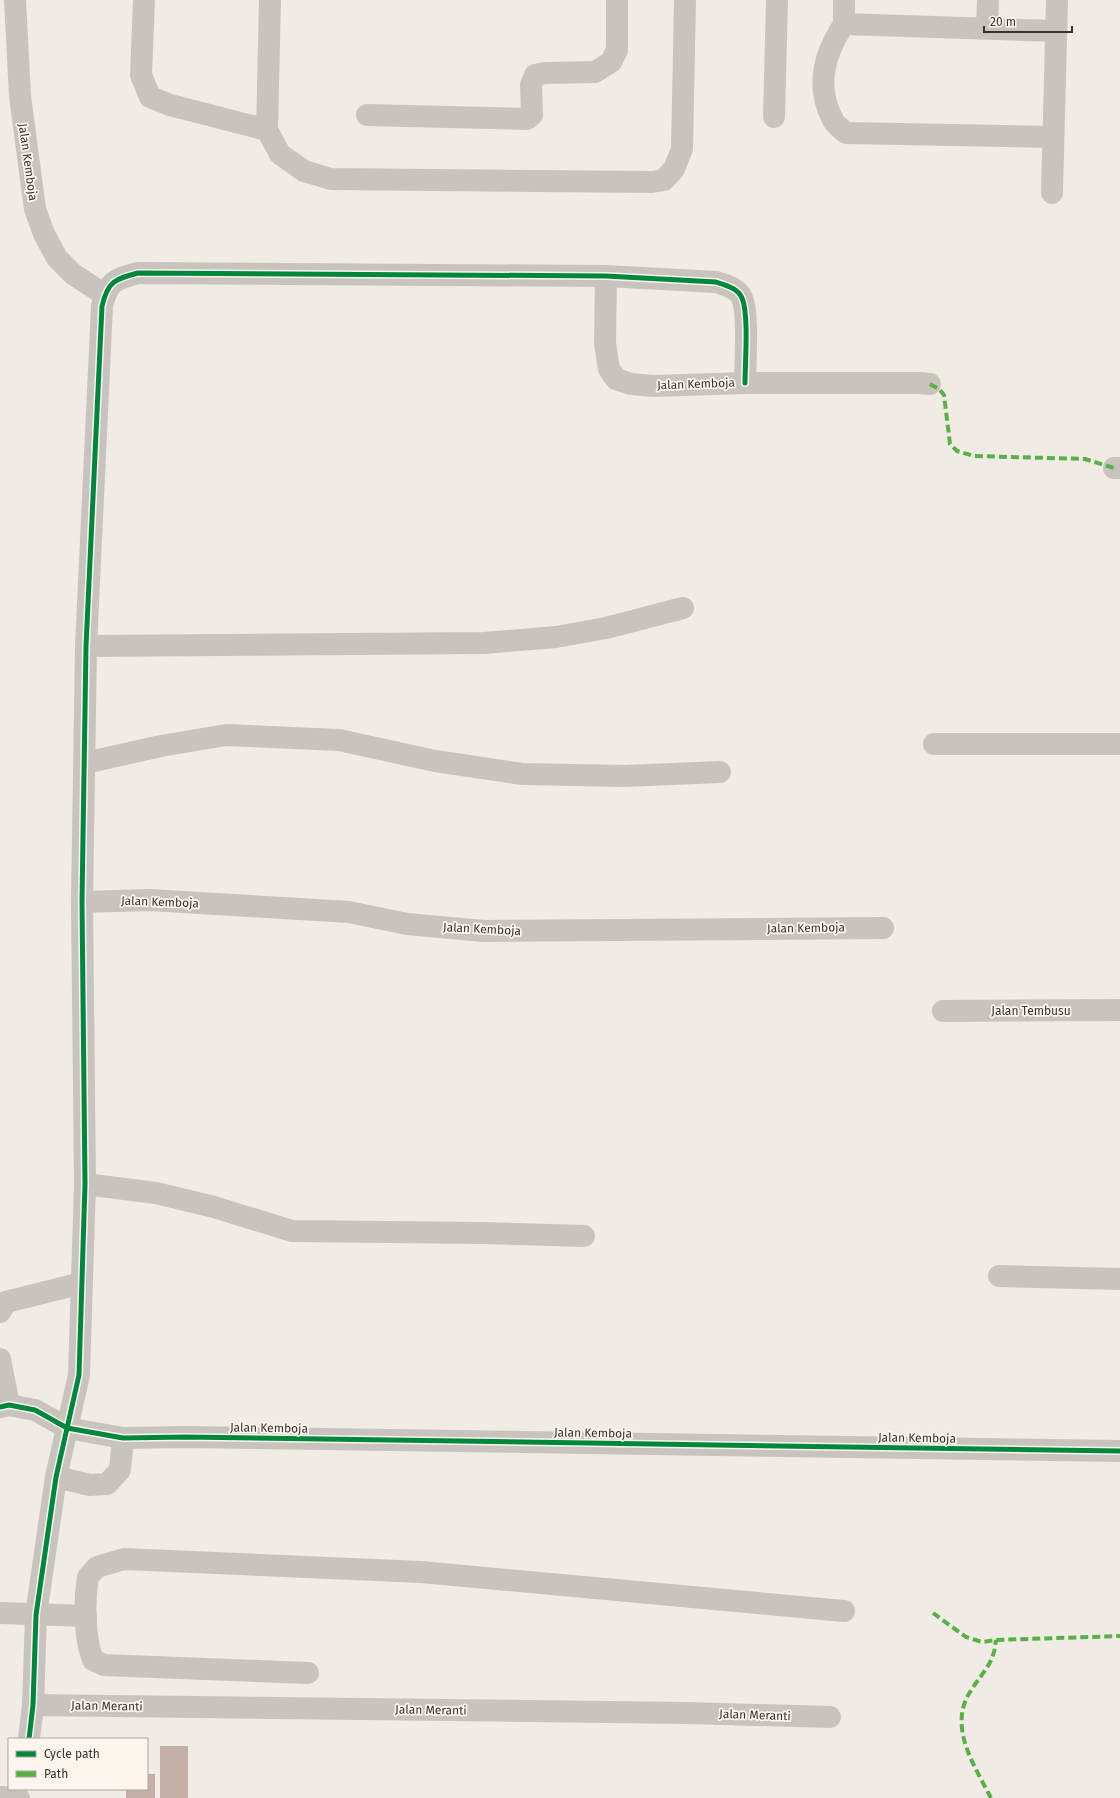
<svg xmlns="http://www.w3.org/2000/svg" width="1120" height="1798" font-family="'Fira Sans',sans-serif">
<rect width="100%" height="100%" fill="#f0ebe5"/>
<g fill="#c3afa7">
<rect x="160" y="1746" width="28" height="52"/>
<path d="M 147,1774 L 155,1774 L 155,1798 L 126,1798 L 126,1789 L 147,1789 Z"/>
</g>
<g fill="none" stroke-linecap="round" stroke-linejoin="round">
<g stroke="#c9c3be" stroke-width="22">
<path d="M 15,0 L 20,96 L 35,209 L 44,234 L 57,258 L 73,274 L 105,295"/>
<path d="M 144,0 L 141,75 L 150,97 L 170,105 L 267,130"/>
<path d="M 270,0 L 267,130 L 280,154 L 304,171 L 331,179 L 652,182 L 664,180 L 674,169 L 682,149 L 685,0"/>
<path d="M 844,0 L 844,24 L 1056,31"/>
<path d="M 844,24 C 824,54 815,86 833,120 C 835,125 842,129 846,133 L 1053,137"/>
<path d="M 987,28 L 988,0"/>
<path d="M 367,115 L 527,119 L 532,115 L 531,85 L 535,75 L 545,73 L 595,72 L 611,62 L 617,50 L 617,0"/>
<path d="M 774,117 L 777,0"/>
<path d="M 1052,193 L 1057,0"/>
<path d="M 606,276 L 605,343 L 609,369 L 616,379 L 631,384 L 653,386 L 745,383 L 918,383 L 930,384"/>
<path d="M 1114,468 L 1120,468"/>
<path d="M 86,646 L 484,643 L 556,637 L 606,628 L 683,608"/>
<path d="M 934,744 L 1120,744"/>
<path d="M 85,763 L 161,746 L 226,735 L 339,740 L 435,761 L 522,774 L 625,776 L 720,772"/>
<path d="M 82,902 L 150,900 L 349,912 L 407,924 L 484,931 L 883,928"/>
<path d="M 943,1011 L 1120,1010"/>
<path d="M 85,1184 L 156,1193 L 214,1207 L 292,1231 L 482,1233 L 584,1236"/>
<path d="M 999,1276 L 1120,1279"/>
<path d="M 0,1312 L 6,1302 L 82,1283"/>
<path d="M 0,1359 L 9,1405"/>
<path d="M 0,1407 L 9,1405 L 35,1410 L 67,1428 L 123,1438 L 185,1437 L 1120,1451"/>
<path d="M 56,1477 L 90,1485 L 107,1484 L 120,1470 L 123,1438"/>
<path d="M 0,1613 L 86,1616"/>
<path d="M 308,1673 L 104,1665 L 93,1660 C 84,1637 84,1601 88,1577 L 97,1567 L 124,1559 L 421,1572 L 844,1611"/>
<path d="M 33,1705 L 688,1713 L 830,1717"/>
<path d="M 29,1739 L 33,1705 L 36,1615 L 56,1477 L 79,1375 L 85,1184 L 82,902 L 86,646 L 102,306 C 108,281 115,279 138,273 L 606,276 L 716,282 C 725,285 738,288 742,298 C 749,314 745,363 745,383"/>
<path d="M 0,1797 L 19,1798"/>
</g>
<g stroke="#57b246" stroke-width="4" stroke-dasharray="8 4" stroke-linecap="butt">
<path d="M 930,384 L 939,389 L 944,395 L 950,444 L 957,451 L 974,456 L 1085,459 L 1114,468"/>
<path d="M 933,1613 L 966,1637 L 982,1642 L 996,1640 L 1120,1636"/>
<path d="M 991,1798 C 974,1765 948,1727 970,1692 C 977,1680 989,1668 993,1655 C 995,1650 995,1645 996,1640"/>
</g>
<g stroke="#fbf5ee" stroke-width="8">
<g id="cycleway">
<path d="M 0,1407 L 9,1405 L 35,1410 L 67,1428 L 123,1438 L 185,1437 L 1120,1451"/>
<path d="M 29,1739 L 33,1705 L 36,1615 L 56,1477 L 79,1375 L 85,1184 L 82,902 L 86,646 L 102,306 C 108,281 115,279 138,273 L 606,276 L 716,282 C 725,285 738,288 742,298 C 749,314 745,363 745,383"/>
</g>
</g>
<use href="#cycleway" stroke="#00873e" stroke-width="5"/>
</g>
<g text-anchor="middle" dominant-baseline="central" stroke-width="3.5" stroke-linejoin="round" paint-order="stroke">
<g font-size="12" fill="#3b302b" stroke="#fbf5ee">
<text transform="translate(28 162) rotate(82)">Jalan Kemboja</text>
<text transform="translate(696 384) rotate(-2)">Jalan Kemboja</text>
<text transform="translate(160 902) rotate(2)">Jalan Kemboja</text>
<text transform="translate(806 928) rotate(-1)">Jalan Kemboja</text>
<text transform="translate(482 929) rotate(3)">Jalan Kemboja</text>
<text x="1031" y="1011">Jalan Tembusu</text>
<text transform="translate(269 1428) rotate(1)">Jalan Kemboja</text>
<text transform="translate(593 1433) rotate(1)">Jalan Kemboja</text>
<text transform="translate(917 1438) rotate(1)">Jalan Kemboja</text>
<text transform="translate(107 1706) rotate(1)">Jalan Meranti</text>
<text transform="translate(431 1710) rotate(1)">Jalan Meranti</text>
<text transform="translate(755 1715) rotate(2)">Jalan Meranti</text>
</g>
</g>
<rect x="8" y="1738" width="140" height="52" fill="#fbf5ee" stroke="#aea6a0"/>
<rect x="16" y="1751" width="20" height="6" fill="#00873e" stroke="#aea6a0"/>
<text x="44" y="1758" font-size="12" fill="#3b302b">Cycle path</text>
<rect x="16" y="1771" width="20" height="6" fill="#57b246" stroke="#aea6a0"/>
<text x="44" y="1778" font-size="12" fill="#3b302b">Path</text>
<path d="M984 26v6h88v-6" fill="none" stroke="#3b302b" stroke-width="2"/>
<text x="990" y="26" font-size="12" fill="#3b302b" stroke="#fbf5ee" stroke-width="3" paint-order="stroke">20 m</text>
</svg>
